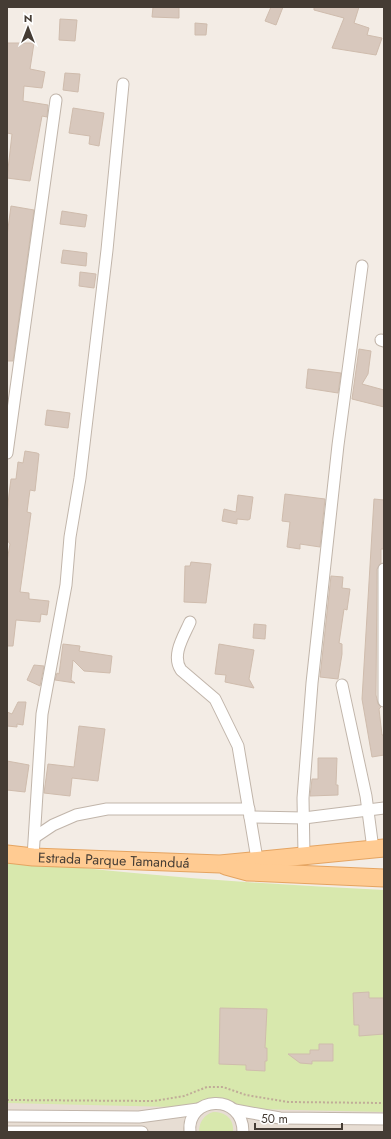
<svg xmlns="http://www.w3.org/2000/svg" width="391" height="1139" font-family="Jost,sans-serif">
<rect width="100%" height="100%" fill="#f3ece5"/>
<rect fill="#e7ddd3" x="7" y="1080" width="377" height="52"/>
<g fill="#d8e8ad">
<path d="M 7,859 C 132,875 258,884 384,890 L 384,1112 L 7,1103 Z"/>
<path d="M 213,1112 C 226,1112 234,1119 233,1132 L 199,1132 C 199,1122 204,1115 213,1112 Z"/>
</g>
<g fill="#d8c8bd" stroke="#cfbcad">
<path d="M 153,7 L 179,7 L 179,18 L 152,17 Z"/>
<path d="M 271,7 L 283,7 L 276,25 L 265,21 Z"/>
<path d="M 314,7 L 359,7 L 354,23 L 369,28 L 367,35 L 382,38 L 376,55 L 332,48 L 344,18 L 314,10 Z"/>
<path d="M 60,19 L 77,20 L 75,41 L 59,40 Z"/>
<path d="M 195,23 L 207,24 L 206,35 L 195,35 Z"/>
<path d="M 7,43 L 34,43 L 30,69 L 45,72 L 42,88 L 24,86 L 23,101 L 48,105 L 47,117 L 42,116 L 30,181 L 7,178 L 12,134 L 7,133 Z"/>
<path d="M 65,73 L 80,74 L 78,92 L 63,90 Z"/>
<path d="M 73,108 L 104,113 L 99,146 L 89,144 L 90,136 L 69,133 Z"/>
<path d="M 11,206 L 34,210 L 13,361 L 7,361 L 7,236 Z"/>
<path d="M 62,211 L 87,215 L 85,227 L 60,224 Z"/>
<path d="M 63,250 L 87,253 L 86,266 L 61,263 Z"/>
<path d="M 80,272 L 96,274 L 94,288 L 79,286 Z"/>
<path d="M 359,349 L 371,351 L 368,374 L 362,384 L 384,390 L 384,407 L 352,399 Z"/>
<path d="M 308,369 L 341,373 L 338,393 L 306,388 Z"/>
<path d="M 47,410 L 70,413 L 68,428 L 45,425 Z"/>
<path d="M 25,451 L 37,453 L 39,454 L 35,491 L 30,490 L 27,512 L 31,513 L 20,592 L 29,593 L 29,599 L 49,601 L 47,615 L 41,614 L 40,622 L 16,620 L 13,646 L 7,646 L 7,561 L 10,544 L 7,540 L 7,515 L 9,494 L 11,479 L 16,479 L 18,462 L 23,463 Z"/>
<path d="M 285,494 L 325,499 L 320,547 L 300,544 L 300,549 L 287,547 L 290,522 L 282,521 Z"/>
<path d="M 238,495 L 253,497 L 250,519 L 248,520 L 237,519 L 237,524 L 222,521 L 224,509 L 236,512 Z"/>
<path d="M 374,499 L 384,500 L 384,549 L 381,549 L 381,563 L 377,569 L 376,695 L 378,704 L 381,707 L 379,709 L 382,735 L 384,735 L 384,755 L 372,757 L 362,699 Z"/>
<path d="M 191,562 L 211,564 L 206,603 L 184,602 L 185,566 L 190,566 Z"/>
<path d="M 331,576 L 343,577 L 342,588 L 350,589 L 347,610 L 344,609 L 339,643 L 342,644 L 342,654 L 338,679 L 320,677 Z"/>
<path d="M 254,624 L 266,625 L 265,639 L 253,638 Z"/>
<path d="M 63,644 L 80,646 L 79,651 L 112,656 L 110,673 L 84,671 L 73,660 L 71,680 L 75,683 L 55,680 L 57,673 L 59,674 Z"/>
<path d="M 219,644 L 254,650 L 249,679 L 254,688 L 225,682 L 226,675 L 215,674 Z"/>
<path d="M 34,665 L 44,666 L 40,686 L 27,680 Z"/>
<path d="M 18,702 L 26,702 L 23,725 L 17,724 L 17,727 L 7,726 L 7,712 L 12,714 Z"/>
<path d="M 79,726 L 105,729 L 98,781 L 72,778 L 70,796 L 44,793 L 48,764 L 74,767 Z"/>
<path d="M 318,758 L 337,758 L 336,785 L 338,785 L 338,795 L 310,796 L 312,779 L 318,779 Z"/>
<path d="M 7,761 L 29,765 L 25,792 L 7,790 Z"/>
<path d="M 369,992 L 369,998 L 384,998 L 384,1034 L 359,1036 L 359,1025 L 354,1025 L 353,993 Z"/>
<path d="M 220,1008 L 267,1009 L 265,1048 L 267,1048 L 267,1061 L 265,1061 L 265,1071 L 246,1070 L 246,1065 L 219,1064 Z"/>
<path d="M 319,1044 L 333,1044 L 333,1061 L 312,1061 L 312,1064 L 300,1063 L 288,1054 L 310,1054 L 310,1050 L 319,1050 Z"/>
</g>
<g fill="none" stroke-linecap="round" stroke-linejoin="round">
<g stroke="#c1b5aa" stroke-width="13">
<g id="street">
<path d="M 381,340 L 384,341"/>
<path d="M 7,453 L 56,100"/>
<path d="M 384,569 L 384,701"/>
<path d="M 190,622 C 184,636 171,655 181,670 L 215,699 L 238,746 L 257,859"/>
<path d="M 342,685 L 366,796 L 373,849"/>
<path d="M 250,817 L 304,818 L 384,808"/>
<path d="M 35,837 L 53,825 L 76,815 L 107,809 L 249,809"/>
<path d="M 304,855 L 303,798 L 312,683 L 338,445 L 362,266"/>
<path d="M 33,857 L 42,714 L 66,585 L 70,537 L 80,478 L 107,250 L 123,84"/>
<path d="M 235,1110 L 280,1118 L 384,1119"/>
<path d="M 7,1116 L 139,1117 L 198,1109"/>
<path d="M 7,1132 L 142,1132"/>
<path d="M 190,1132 C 186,1096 243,1092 243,1132"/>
</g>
</g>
<g stroke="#e5a461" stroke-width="19">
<g id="primary">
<path id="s1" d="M 7,854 L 33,857 L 220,864 L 384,848"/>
<path d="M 226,866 L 248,872 L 384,878"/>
</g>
</g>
<path stroke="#c0ab98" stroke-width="2" stroke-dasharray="2 2" stroke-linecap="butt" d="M 7,1100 L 154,1101 L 184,1096 L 207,1087 L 223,1087 L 246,1095 L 288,1102 L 384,1103"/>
<use href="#street" stroke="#fff" stroke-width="11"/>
<use href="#primary" stroke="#ffcb92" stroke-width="17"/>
</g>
<g text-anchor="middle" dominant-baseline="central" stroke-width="3" stroke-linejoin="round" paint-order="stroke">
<g font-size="14" fill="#453c34" stroke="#fff">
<text stroke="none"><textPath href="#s1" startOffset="107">Estrada Parque Tamanduá</textPath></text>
</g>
</g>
<rect width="391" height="1139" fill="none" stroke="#453c34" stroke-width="16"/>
<g transform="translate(28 28)" stroke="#ffffff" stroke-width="3" paint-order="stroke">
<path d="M0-3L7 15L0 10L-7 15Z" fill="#453c34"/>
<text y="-6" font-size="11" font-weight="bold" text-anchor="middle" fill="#453c34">N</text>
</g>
<path d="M255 1123v6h87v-6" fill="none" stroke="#453c34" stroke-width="2"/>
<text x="261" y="1123" font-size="12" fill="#453c34" stroke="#ffffff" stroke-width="3" paint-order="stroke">50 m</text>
</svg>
